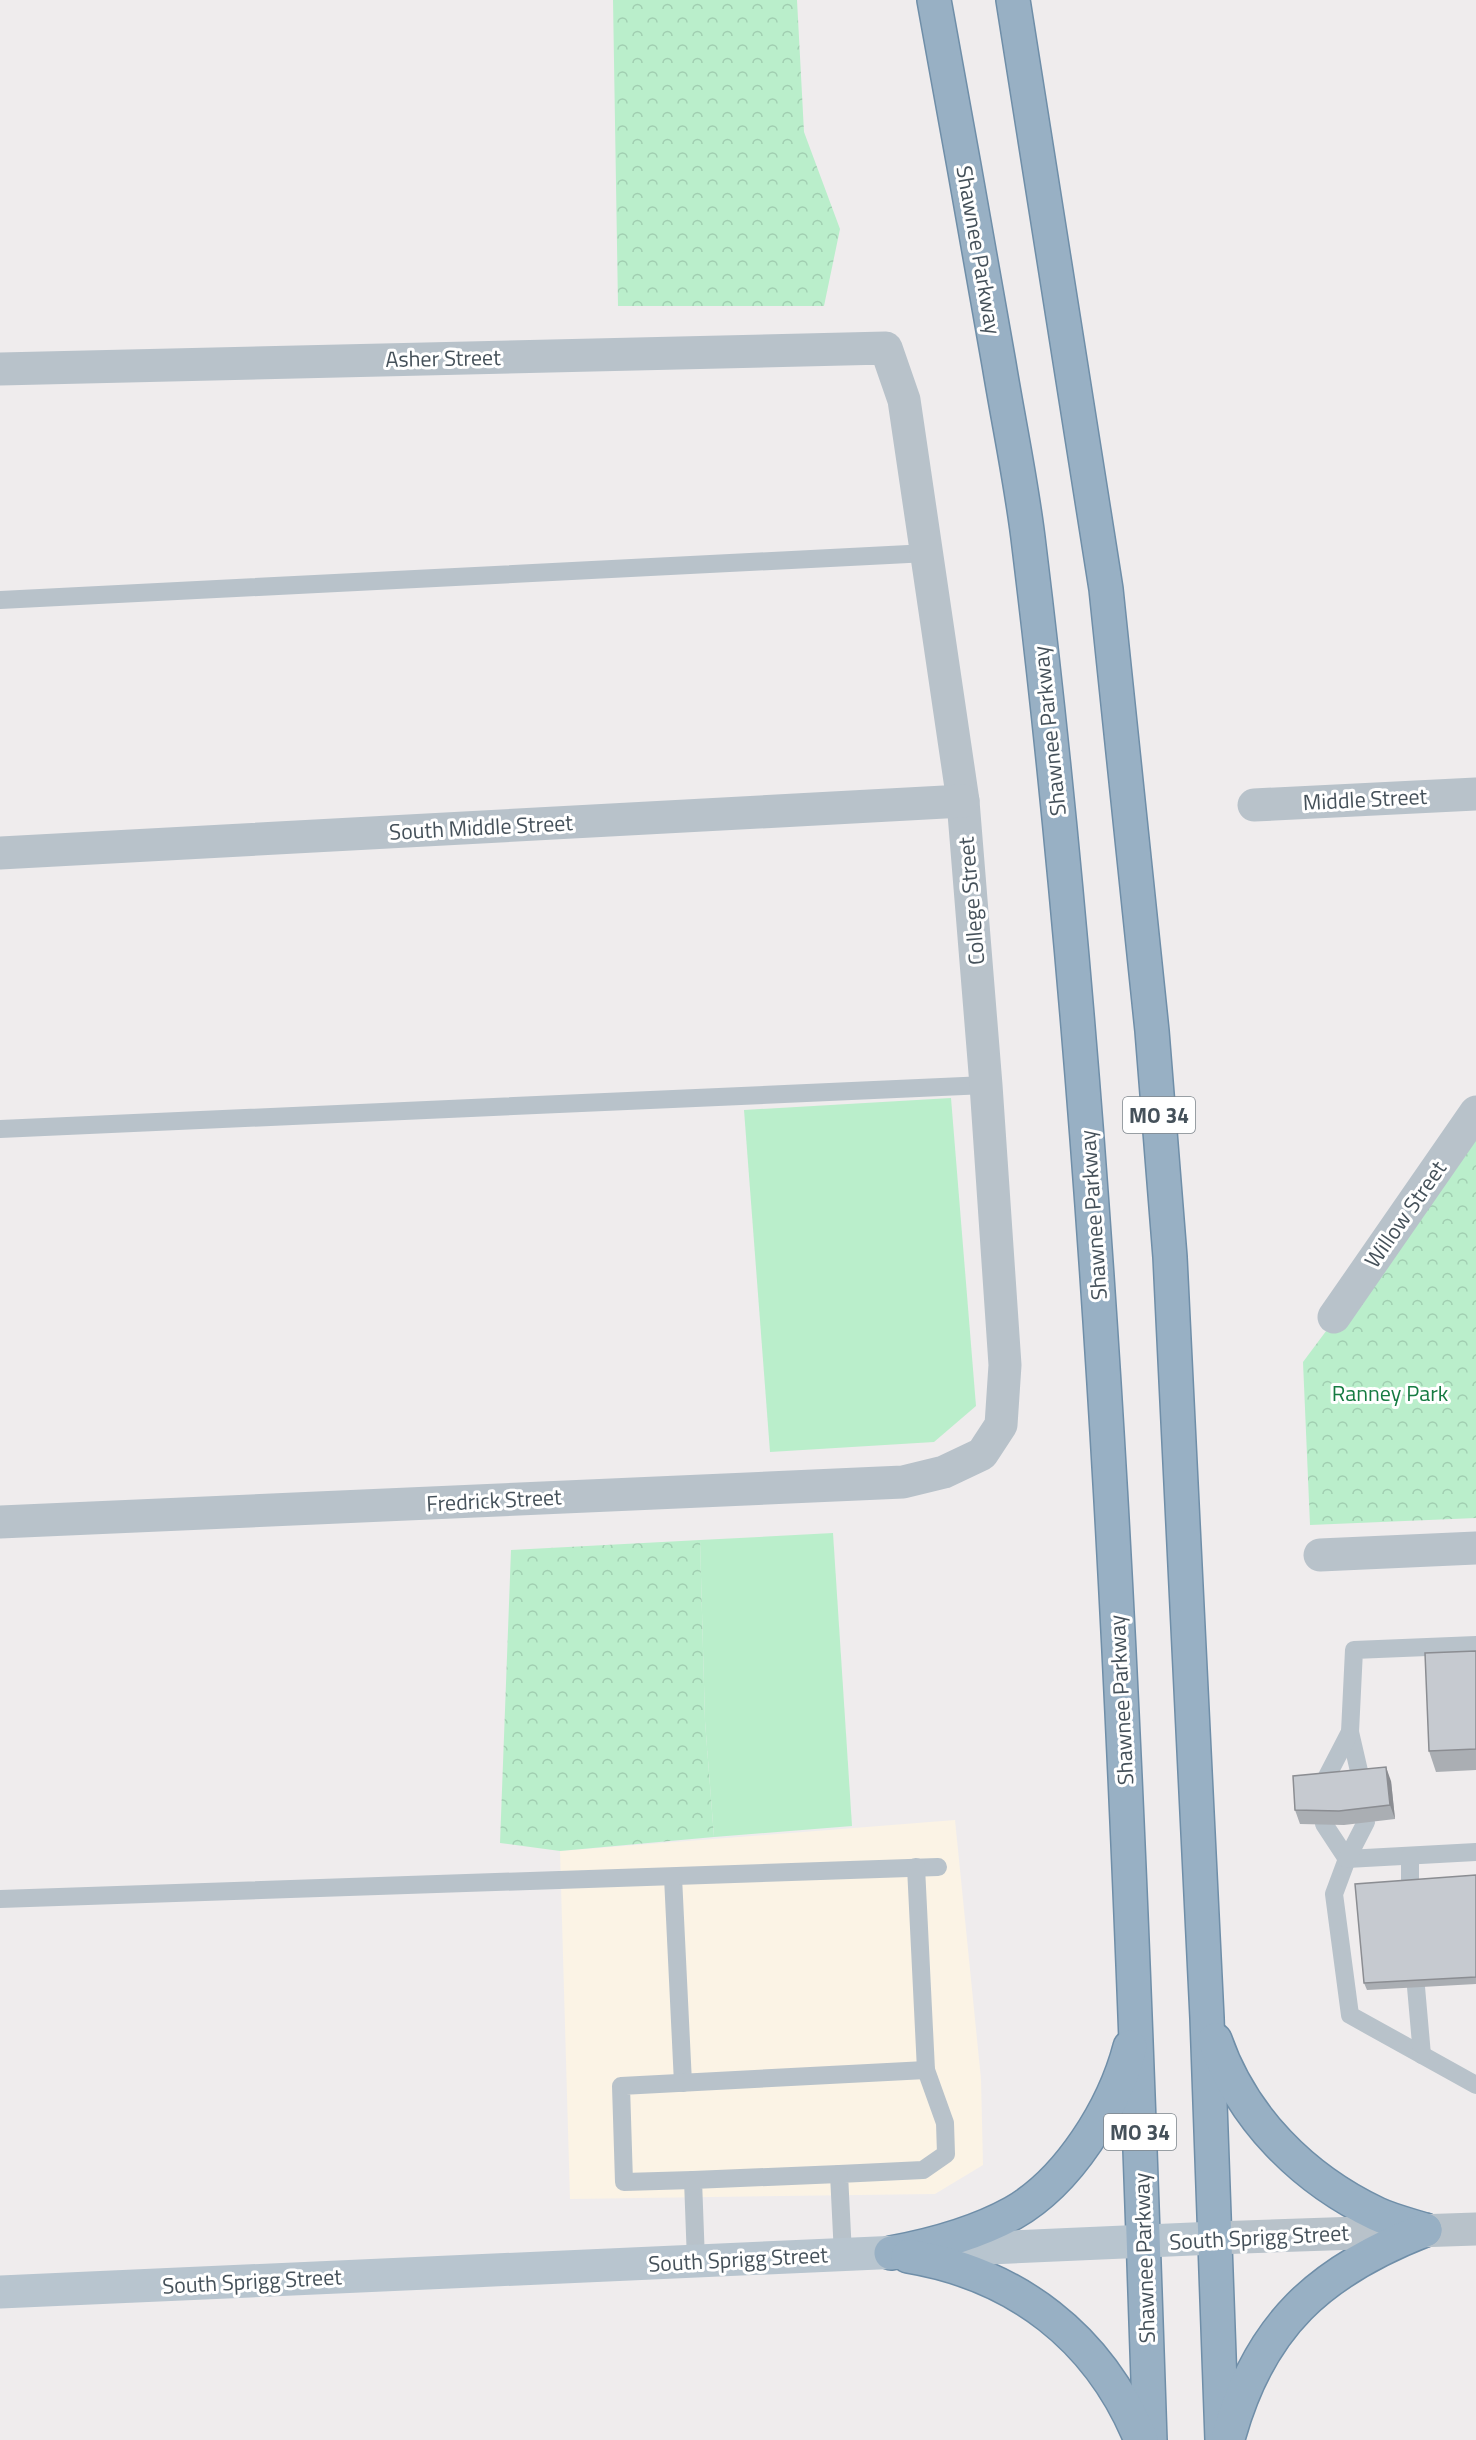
<svg xmlns="http://www.w3.org/2000/svg" width="1476" height="2440" font-family="'Titillium Web',sans-serif">
<defs>
<pattern id="forest-crowns" width="20" height="18" patternUnits="userSpaceOnUse" patternTransform="scale(1.5)"><rect width="20" height="18" fill="#baeecb"/><path d="M2 6a3 3 0 1 1 6 0M12 15a3 3 0 1 1 6 0" fill="none" stroke="#a1ceb1"/></pattern>
</defs>
<rect width="100%" height="100%" fill="#efeced"/>
<path fill="#fbf3e5" d="M 955,1820 L 981,2079 L 983,2165 L 935,2194 L 570,2199 L 560,1851 Z"/>
<g fill="#baeecb">
<path d="M 951,1098 L 976,1406 L 934,1442 L 770,1452 L 744,1110 Z"/>
<path d="M 833,1533 L 852,1826 L 714,1837 L 705,1721 L 700,1540 Z"/>
</g>
<g fill="url(#forest-crowns)">
<path d="M 613,0 L 797,0 L 804,132 L 840,229 L 824,306 L 618,306 Z"/>
<path d="M 1476,1130 L 1476,1518 L 1310,1525 L 1303,1362 Z"/>
<path d="M 700,1540 L 705,1721 L 714,1837 L 560,1851 L 500,1843 L 511,1550 Z"/>
</g>
<g fill="none" stroke-linecap="round" stroke-linejoin="round">
<g stroke="#6f8ea8" stroke-width="36">
<g id="trunk">
<path d="M 934,0 C 956,121 978,243 999,364 C 1009,425 1022,485 1029,546 C 1106,1175 1129,1808 1150,2440"/>
<path d="M 1013,0 L 1106,589 L 1152,1031 L 1170,1257 L 1207,2018 L 1222,2440"/>
<path d="M 1215,2040 C 1242,2118 1303,2179 1377,2214 C 1392,2221 1409,2225 1425,2230"/>
<path d="M 891,2253 C 934,2245 975,2234 1013,2213 C 1069,2181 1114,2108 1130,2047"/>
<path d="M 908,2256 C 1016,2274 1099,2337 1141,2440"/>
<path d="M 1229,2435 C 1260,2325 1320,2271 1425,2230"/>
</g>
</g>
<g stroke="#b8c2ca" stroke-width="18">
<path d="M 0,600 L 928,553"/>
<path d="M 0,1129 L 986,1085"/>
<path d="M 1350,1732 L 1362,1784"/>
<path d="M 1321,1788 L 1350,1732 L 1354,1650 L 1476,1645"/>
<path d="M 1324,1824 L 1347,1859 L 1334,1894 L 1350,2015 L 1476,2085"/>
<path d="M 1347,1859 L 1476,1852"/>
<path d="M 1347,1859 L 1366,1822"/>
<path d="M 673,1877 L 683,2083"/>
<path d="M 1410,1887 L 1410,1856"/>
<path d="M 0,1899 L 938,1867"/>
<path d="M 1416,1987 L 1422,2055"/>
<path d="M 693,2180 L 624,2182 L 621,2086 L 926,2070"/>
<path d="M 843,2255 L 839,2174 L 923,2170 L 946,2154 L 945,2123 L 926,2070 L 916,1867"/>
<path d="M 696,2261 L 693,2180 L 839,2174"/>
</g>
<g stroke="#b8c2ca" stroke-width="33">
<path d="M 0,369 L 886,348 L 904,400 L 963,801 L 986,1085 L 1005,1365 L 1001,1425 L 982,1454 L 944,1472 L 903,1482 L 0,1522"/>
<path d="M 1254,805 L 1476,794"/>
<path d="M 0,853 L 963,801"/>
<path d="M 1334,1317 L 1476,1112"/>
<path d="M 1320,1555 L 1476,1548"/>
</g>
<path stroke="#b8c2ca" stroke-width="33" d="M 1215,2238 L 1476,2229"/>
<path stroke="#b8c5cf" stroke-width="33" d="M 0,2292 L 1215,2238"/>
<use href="#trunk" stroke="#98b0c4" stroke-width="33"/>
</g>
<g fill="#aaaeb3">
<path d="M 1476,1651 L 1476,1770 L 1436,1772 L 1429,1751 Z"/>
<path d="M 1391,1781 L 1395,1819 L 1344,1825 L 1300,1824 L 1295,1810 Z"/>
<path d="M 1476,1875 L 1476,1984 L 1367,1990 L 1364,1983 Z"/>
</g>
<path fill="#8b8d92" d="M 1386,1767 L 1391,1781 L 1395,1819 L 1390,1805 Z"/>
<g fill="#c6cad0" stroke="#8b8d92" stroke-width="1.5">
<path d="M 1476,1651 L 1476,1749 L 1429,1751 L 1425,1653 Z"/>
<path d="M 1386,1767 L 1390,1805 L 1339,1811 L 1295,1810 L 1293,1776 Z"/>
<path d="M 1476,1875 L 1476,1977 L 1364,1983 L 1355,1884 Z"/>
</g>
<g text-anchor="middle" dominant-baseline="central" stroke-width="6" stroke-linejoin="round" paint-order="stroke">
<g fill="#fff" stroke="#7d858c" stroke-width="1.5">
<rect x="1123" y="1097" width="72" height="36" rx="4.5"/>
<rect x="1104" y="2114" width="72" height="36" rx="4.5"/>
</g>
<g font-size="21" font-weight="bold" fill="#45515a">
<text x="1159" y="1115">MO 34</text>
<text x="1140" y="2132">MO 34</text>
</g>
<g font-size="22" fill="#45515a" stroke="#fff">
<text transform="translate(979 250) rotate(80)">Shawnee Parkway</text>
<text transform="translate(443 358) rotate(-1)">Asher Street</text>
<text transform="translate(1049 731) rotate(-96)">Shawnee Parkway</text>
<text transform="translate(1365 799) rotate(-3)">Middle Street</text>
<text transform="translate(481 827) rotate(-3)">South Middle Street</text>
<text transform="translate(971 901) rotate(-95)">College Street</text>
<text transform="translate(1405 1214) rotate(-55)">Willow Street</text>
<text transform="translate(1093 1215) rotate(-94)">Shawnee Parkway</text>
<text transform="translate(494 1500) rotate(-3)">Fredrick Street</text>
<text transform="translate(1121 1700) rotate(-93)">Shawnee Parkway</text>
<text transform="translate(1259 2237) rotate(-3)">South Sprigg Street</text>
<text transform="translate(1144 2258) rotate(-92)">Shawnee Parkway</text>
<text transform="translate(738 2259) rotate(-3)">South Sprigg Street</text>
<text transform="translate(252 2281) rotate(-3)">South Sprigg Street</text>
</g>
<g font-size="22" fill="#167b42" stroke="#fff">
<text x="1390" y="1393">Ranney Park</text>
</g>
</g>
</svg>
